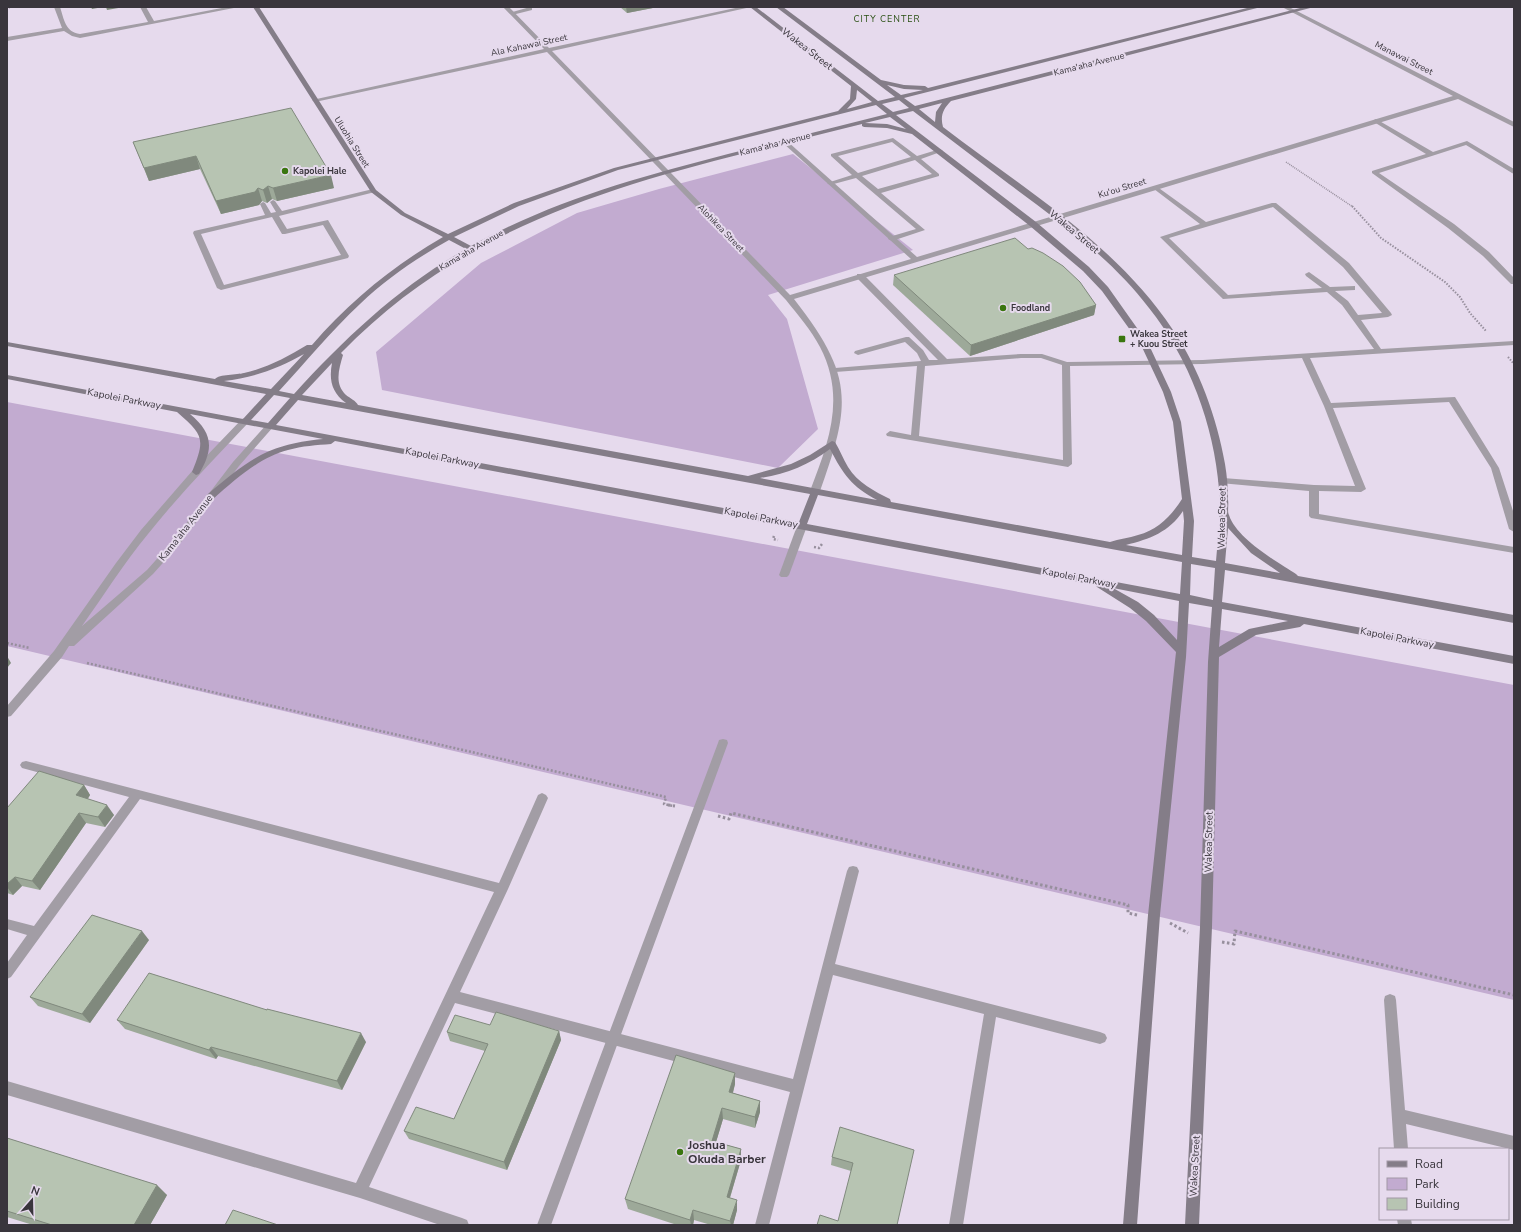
<svg xmlns="http://www.w3.org/2000/svg" width="1521" height="1232" font-family="'Nunito Sans',sans-serif">
<rect width="100%" height="100%" fill="#e6daed"/>
<g fill="#c2abd0">
<path d="M 793,154 L 913,250 L 768,295 L 787,319 L 818,429 L 778,468 L 382,390 L 376,352 L 481,263 L 577,213 L 659,189 Z"/>
<path d="M 7,402 L 1514,685 L 1514,1000 L 7,646 Z"/>
</g>
<g fill="none" stroke-linecap="round" stroke-linejoin="round">
<g stroke="#978f9d" stroke-width="1.5" stroke-dasharray="1 1" stroke-linecap="butt">
<path d="M 7,8 L 13,7"/>
<path d="M 1286,162 L 1353,207"/>
</g>
<g stroke="#978f9d" stroke-width="2" stroke-dasharray="1.5 1.5" stroke-linecap="butt">
<path d="M 1352,206 L 1381,238 L 1445,282 L 1460,297 L 1470,313 L 1486,331"/>
<path d="M 1508,357 L 1514,364"/>
</g>
<g stroke="#978f9d" stroke-width="2.5" stroke-dasharray="2 2" stroke-linecap="butt">
<path d="M 774,536 L 773,539 L 778,540"/>
<path d="M 814,547 L 819,548 L 822,544"/>
<path d="M 7,643 L 30,648"/>
<path d="M 87,663 L 666,797 L 664,804 L 673,806"/>
</g>
<g stroke="#978f9d" stroke-width="3" stroke-dasharray="2.5 2.5" stroke-linecap="butt">
<path d="M 668,805 L 675,806"/>
<path d="M 718,816 L 729,819 L 731,813 L 1128,905 L 1128,913 L 1137,915"/>
<path d="M 1170,923 L 1188,933"/>
<path d="M 1222,942 L 1234,944 L 1235,931 L 1514,995"/>
</g>
<g fill="#a29da5" fill-rule="evenodd">
<path d="M 54,7 L 60,7 C 64,19 65,32 80,34 L 148,22 L 140,7 L 146,7 L 154,21 L 227,7 L 239,7 L 80,38 L 72,36 L 64,31 L 7,41 L 7,37 L 62,28 Z"/>
<path d="M 530,7 L 532,8 L 532,10 L 512,15 L 509,13 Z"/>
<path d="M 1376,119 L 1433,152 L 1467,141 L 1514,169 L 1514,174 L 1512,173 L 1466,145 L 1379,173 L 1454,224 L 1489,252 L 1514,278 L 1514,284 L 1511,284 L 1483,256 L 1448,228 L 1372,173 L 1372,171 L 1426,154 L 1374,122 L 1374,120 Z"/>
<path d="M 893,138 L 917,156 L 940,149 L 943,151 L 921,159 L 939,174 L 939,176 L 881,193 L 925,230 L 892,241 L 888,239 L 889,237 L 916,229 L 856,178 L 830,185 L 827,183 L 852,175 L 831,156 L 831,154 ZM 892,142 L 911,157 L 858,173 L 838,156 ZM 915,160 L 932,174 L 878,189 L 862,176 Z"/>
<path d="M 1156,186 L 1206,222 L 1272,203 L 1276,203 L 1349,263 L 1391,313 L 1392,315 L 1388,317 L 1361,320 L 1381,349 L 1514,341 L 1514,345 L 1310,358 L 1331,403 L 1455,397 L 1499,468 L 1514,514 L 1514,532 L 1509,529 L 1491,468 L 1449,402 L 1333,408 L 1366,489 L 1361,492 L 1319,491 L 1319,514 L 1514,547 L 1514,553 L 1311,518 L 1309,516 L 1309,491 L 1220,483 L 1218,481 L 1220,479 L 1223,478 L 1314,485 L 1355,486 L 1324,406 L 1302,358 L 1203,364 L 1070,366 L 1072,464 L 1068,467 L 887,436 L 886,434 L 890,431 L 911,435 L 917,366 L 835,372 L 831,370 L 835,368 L 921,361 L 917,353 L 905,342 L 858,355 L 854,353 L 855,351 L 906,337 L 909,337 L 923,350 L 929,360 L 938,360 L 857,278 L 857,274 L 863,274 L 947,359 L 1021,354 L 1042,354 L 1067,362 L 1203,360 L 1374,349 L 1342,305 L 1327,292 L 1223,299 L 1160,237 L 1200,224 L 1154,189 L 1154,187 ZM 1273,207 L 1343,267 L 1382,313 L 1358,315 L 1348,301 L 1335,291 L 1355,290 L 1355,286 L 1330,287 L 1309,272 L 1305,274 L 1306,276 L 1322,288 L 1228,295 L 1169,238 ZM 1021,358 L 1041,358 L 1062,365 L 1063,460 L 919,436 L 925,366 Z"/>
<path d="M 373,189 L 376,191 L 375,192 L 279,216 L 287,229 L 328,220 L 349,256 L 348,258 L 221,290 L 217,288 L 193,233 L 194,231 L 265,215 L 260,204 L 263,202 L 265,203 L 271,213 L 276,212 L 270,202 L 273,200 L 275,201 L 282,211 ZM 272,217 L 282,234 L 285,234 L 323,225 L 341,255 L 224,285 L 201,234 Z"/>
<path d="M 26,761 L 499,883 L 538,795 L 542,793 L 546,795 L 548,798 L 508,889 L 460,992 L 793,1079 L 847,871 L 849,867 L 853,866 L 857,867 L 859,871 L 835,964 L 1100,1032 L 1105,1034 L 1107,1038 L 1105,1042 L 1100,1044 L 996,1017 L 963,1225 L 949,1225 L 984,1014 L 833,975 L 769,1225 L 755,1225 L 790,1092 L 455,1003 L 369,1187 L 462,1218 L 467,1220 L 469,1225 L 440,1225 L 360,1198 L 7,1095 L 7,1081 L 356,1183 L 494,892 L 140,799 L 11,977 L 7,979 L 7,963 L 27,935 L 7,929 L 7,919 L 34,926 L 129,797 L 22,768 L 20,765 L 22,762 Z"/>
<path d="M 1390,994 L 1395,996 L 1396,1000 L 1405,1110 L 1514,1136 L 1514,1150 L 1406,1124 L 1408,1149 L 1394,1149 L 1384,1000 L 1385,996 Z"/>
<path d="M 1397,1219 L 1411,1219 L 1412,1225 L 1398,1225 Z"/>
</g>
<g fill="#a29da5" fill-rule="evenodd">
<path d="M 503,7 L 509,7 L 549,48 L 740,7 L 751,7 L 552,51 L 790,295 L 911,259 L 783,143 L 783,141 L 787,141 L 917,257 L 1453,96 L 1282,7 L 1289,7 L 1514,122 L 1514,127 L 1458,99 L 794,299 C 853,375 852,402 820,491 L 815,494 L 810,491 C 829,442 846,397 820,347 C 811,330 798,315 786,300 L 547,52 L 315,102 L 312,100 L 544,49 Z"/>
<path d="M 245,418 L 248,419 L 249,421 L 248,423 C 214,459 179,495 148,534 C 124,563 104,595 82,626 L 147,570 L 172,542 L 233,462 L 267,424 L 273,424 L 274,426 L 239,466 L 178,546 L 153,574 L 74,646 L 69,646 L 62,657 L 11,716 L 7,717 L 7,706 L 54,651 L 116,563 L 141,530 L 193,470 L 242,419 Z"/>
<path d="M 802,523 L 807,526 L 789,575 L 787,577 L 781,577 L 779,575 L 797,526 Z"/>
<path d="M 723,739 L 727,740 L 728,743 L 551,1225 L 537,1225 L 718,743 L 719,740 Z"/>
</g>
<path fill="#847d88" fill-rule="evenodd" d="M 253,7 L 259,7 L 376,190 L 405,213 L 448,234 L 514,203 L 614,168 L 838,111 L 850,99 L 851,86 L 750,7 L 756,7 L 878,101 L 895,97 L 776,7 L 783,7 L 881,80 L 904,85 L 925,86 L 928,88 L 1251,7 L 1261,7 L 904,98 L 915,106 L 1304,7 L 1314,7 L 951,101 C 943,109 940,116 943,127 C 1024,189 1116,244 1173,330 C 1199,368 1217,418 1225,464 C 1227,476 1228,488 1228,500 C 1229,505 1227,511 1229,515 C 1236,538 1277,562 1296,574 L 1298,576 L 1514,615 L 1514,623 L 1225,570 L 1222,602 L 1514,656 L 1514,664 L 1304,624 L 1300,627 L 1256,635 L 1219,657 L 1212,927 L 1199,1225 L 1185,1225 L 1200,927 L 1208,662 L 1212,607 L 1189,603 L 1186,657 L 1160,915 L 1137,1225 L 1123,1225 L 1148,915 L 1176,652 L 1146,621 L 1130,608 L 1097,587 L 1095,585 L 335,441 L 331,444 C 317,445 302,446 288,450 C 260,457 236,479 214,498 L 208,498 L 206,496 L 208,494 C 248,460 268,444 323,439 L 190,414 C 213,433 214,449 199,474 L 196,475 L 192,472 C 206,438 203,435 177,412 L 7,379 L 7,375 L 243,419 L 266,394 L 7,346 L 7,342 L 215,379 C 219,374 237,375 244,373 C 267,368 287,357 307,345 L 312,345 C 350,301 393,266 443,237 L 401,215 L 371,192 ZM 887,85 L 904,89 L 923,90 L 901,95 ZM 857,90 L 872,102 L 847,109 L 856,99 ZM 899,100 L 909,108 L 893,112 L 882,104 ZM 942,103 L 936,112 L 935,122 L 919,109 ZM 876,105 L 887,114 C 834,127 781,141 728,154 C 639,177 552,201 471,246 L 454,237 L 519,206 L 618,170 ZM 913,111 C 945,135 977,160 1009,184 C 1059,221 1111,258 1149,308 C 1189,358 1214,425 1219,489 C 1221,513 1218,537 1216,561 L 1192,557 L 1194,521 L 1181,422 L 1171,392 L 1149,345 L 1108,287 L 1089,267 L 1036,222 L 896,115 ZM 890,117 L 906,129 L 887,124 L 865,123 ZM 862,124 L 862,126 L 864,127 L 887,128 L 912,134 L 1030,226 L 1083,271 L 1102,291 L 1141,345 L 1163,392 L 1173,422 L 1182,499 C 1171,516 1158,530 1138,535 C 1129,538 1119,539 1110,542 L 891,502 L 890,499 C 874,491 858,483 848,467 C 843,459 840,450 835,442 L 832,441 L 810,455 L 791,464 L 748,476 L 358,405 C 356,401 350,398 346,395 C 334,384 339,369 343,355 L 341,353 C 486,204 669,173 862,124 ZM 449,240 L 466,249 C 400,286 345,338 294,394 L 279,391 C 306,362 331,331 360,304 C 386,279 417,258 449,240 ZM 304,354 L 271,389 L 224,381 C 253,378 279,368 304,354 ZM 332,363 C 329,379 331,392 346,403 L 302,395 ZM 274,395 L 290,398 L 268,423 L 251,420 ZM 298,400 L 810,494 L 799,522 L 276,425 ZM 830,449 C 843,474 852,487 877,500 L 760,478 C 786,474 809,465 830,449 ZM 818,495 L 1182,562 L 1180,594 L 807,524 ZM 1183,511 L 1184,521 L 1182,555 L 1126,545 C 1150,539 1169,532 1183,511 ZM 1228,528 L 1251,553 L 1280,573 L 1225,563 ZM 1191,564 L 1215,568 L 1213,600 L 1190,595 ZM 1113,588 L 1179,601 L 1177,640 L 1154,615 L 1138,602 ZM 1222,609 L 1288,621 L 1249,629 L 1219,647 Z"/>
</g>
<g fill="#9da999">
<path d="M 620,7 L 658,7 L 627,13 Z"/>
<path d="M 133,142 L 334,188 L 277,201 L 272,199 L 267,203 L 262,201 L 259,205 L 221,214 L 200,169 L 149,181 Z"/>
<path d="M 894,275 L 1096,305 L 1094,315 L 970,356 L 893,285 Z"/>
<path d="M 84,785 L 90,795 L 88,799 L 114,815 L 105,827 L 86,823 L 40,890 L 22,886 L 13,895 L 7,893 L 7,808 Z"/>
<path d="M 149,940 L 90,1023 L 38,1006 L 30,997 Z"/>
<path d="M 117,1020 L 366,1042 L 342,1090 L 218,1056 L 216,1059 L 125,1029 Z"/>
<path d="M 490,1025 L 559,1031 L 561,1040 L 507,1170 L 409,1139 L 404,1131 L 454,1119 L 485,1051 L 450,1041 L 447,1032 Z"/>
<path d="M 735,1073 L 735,1084 L 733,1093 L 760,1101 L 760,1112 L 755,1128 L 723,1119 L 716,1142 L 741,1149 L 741,1160 L 730,1198 L 737,1210 L 733,1225 L 711,1225 L 694,1220 L 693,1225 L 677,1225 L 628,1209 L 625,1199 Z"/>
<path d="M 7,1138 L 167,1195 L 150,1225 L 33,1225 L 7,1217 Z"/>
<path d="M 914,1150 L 851,1171 L 831,1165 L 832,1157 Z"/>
</g>
<g fill="#80897d">
<path d="M 91,7 L 103,7 L 92,9 Z"/>
<path d="M 106,7 L 124,7 L 107,10 Z"/>
<path d="M 626,7 L 658,7 L 627,13 Z"/>
<path d="M 196,156 L 200,169 L 149,181 L 144,168 Z"/>
<path d="M 331,175 L 334,188 L 277,201 L 273,188 Z"/>
<path d="M 268,186 L 272,199 L 267,203 L 263,190 Z"/>
<path d="M 258,188 L 262,201 L 259,205 L 221,214 L 216,201 Z"/>
<path d="M 1096,305 L 1094,315 L 970,356 L 971,345 Z"/>
<path d="M 7,656 L 11,663 L 7,668 Z"/>
<path d="M 84,785 L 90,795 L 83,805 L 76,795 Z"/>
<path d="M 107,805 L 114,815 L 105,827 L 98,817 Z"/>
<path d="M 79,813 L 86,823 L 40,890 L 32,881 Z"/>
<path d="M 15,877 L 22,886 L 13,895 L 7,887 L 7,884 Z"/>
<path d="M 142,931 L 149,940 L 90,1023 L 82,1014 Z"/>
<path d="M 559,1031 L 561,1040 L 507,1170 L 504,1162 Z"/>
<path d="M 361,1033 L 366,1042 L 342,1090 L 337,1081 Z"/>
<path d="M 211,1047 L 218,1056 L 216,1059 L 209,1050 Z"/>
<path d="M 735,1073 L 735,1084 L 730,1103 L 729,1092 Z"/>
<path d="M 760,1101 L 760,1112 L 755,1128 L 755,1117 Z"/>
<path d="M 722,1108 L 723,1119 L 713,1152 L 712,1141 Z"/>
<path d="M 741,1149 L 741,1160 L 727,1207 L 727,1197 Z"/>
<path d="M 157,1185 L 167,1195 L 150,1225 L 134,1225 Z"/>
<path d="M 737,1200 L 737,1210 L 733,1225 L 731,1225 L 730,1221 Z"/>
<path d="M 693,1210 L 694,1220 L 693,1225 L 691,1225 L 690,1220 Z"/>
</g>
<g fill="#b7c4b2" stroke="#80897d">
<path d="M 291,108 L 331,175 L 273,188 L 268,186 L 263,190 L 258,188 L 255,192 L 216,201 L 196,156 L 144,168 L 133,142 Z"/>
<path d="M 1015,238 L 1028,249 L 1032,248 L 1043,253 L 1063,266 L 1080,282 L 1096,305 L 971,345 L 894,275 Z"/>
<path d="M 39,771 L 84,785 L 76,795 L 107,805 L 98,817 L 79,813 L 32,881 L 15,877 L 7,884 L 7,808 Z"/>
<path d="M 92,915 L 142,931 L 82,1014 L 30,997 Z"/>
<path d="M 149,973 L 267,1010 L 267,1009 L 361,1033 L 337,1081 L 211,1047 L 209,1050 L 117,1020 Z"/>
<path d="M 496,1012 L 559,1031 L 504,1162 L 404,1131 L 416,1107 L 454,1119 L 488,1044 L 447,1032 L 455,1015 L 490,1025 Z"/>
<path d="M 676,1055 L 735,1073 L 729,1092 L 760,1101 L 755,1117 L 722,1108 L 712,1141 L 741,1149 L 727,1197 L 737,1200 L 730,1221 L 693,1210 L 690,1220 L 625,1199 Z"/>
<path d="M 840,1127 L 914,1150 L 897,1225 L 817,1225 L 820,1215 L 838,1221 L 853,1163 L 832,1157 Z"/>
<path d="M 7,1138 L 157,1185 L 134,1225 L 52,1225 L 7,1211 Z"/>
<path d="M 233,1210 L 278,1225 L 225,1225 Z"/>
</g>
<g fill="#3a760f" stroke="#e6daed" stroke-width="1.5">
<circle cx="285" cy="171" r="4"/>
<circle cx="1003" cy="308" r="4"/>
<rect x="1118" y="335" width="8" height="8" rx="2"/>
<circle cx="680" cy="1152" r="4"/>
</g>
<g text-anchor="middle" dominant-baseline="central" stroke-width="4" stroke-linejoin="round" paint-order="stroke">
<g font-size="9" letter-spacing="1" fill="#274e10" stroke="#e6daed">
<text x="887" y="19">CITY CENTER</text>
</g>
<g font-size="9" fill="#39353c" stroke="#e6daed">
<text transform="translate(529 45) rotate(-12)">Ala Kahawai Street</text>
<text transform="translate(1404 58) rotate(27)">Manawai Street</text>
<text transform="translate(1089 64) rotate(-14)">Kama'aha Avenue</text>
<text transform="translate(352 142) rotate(58)">Uluohia Street</text>
<text transform="translate(775 144) rotate(-14)">Kama'aha Avenue</text>
<text transform="translate(1122 188) rotate(-17)">Ku'ou Street</text>
<text transform="translate(721 228) rotate(46)">Alohikea Street</text>
<text transform="translate(471 250) rotate(-30)">Kama'aha Avenue</text>
</g>
<g font-size="9" font-weight="bold" fill="#39353c" stroke="#e6daed" text-anchor="start">
<text x="293" y="171">Kapolei Hale</text>
<text x="1011" y="308">Foodland</text>
<text x="1130" y="334">Wakea Street<tspan x="1130" dy="10">+ Kuou Street</tspan></text>
</g>
<g font-size="10" fill="#39353c" stroke="#e6daed">
<text transform="translate(807 49) rotate(38)">Wakea Street</text>
<text transform="translate(1074 232) rotate(40)">Wakea Street</text>
<text transform="translate(124 399) rotate(11)">Kapolei Parkway</text>
<text transform="translate(442 458) rotate(11)">Kapolei Parkway</text>
<text transform="translate(761 518) rotate(11)">Kapolei Parkway</text>
<text transform="translate(1222 518) rotate(-89)">Wakea Street</text>
<text transform="translate(186 528) rotate(-52)">Kama'aha Avenue</text>
<text transform="translate(1079 578) rotate(11)">Kapolei Parkway</text>
<text transform="translate(1397 638) rotate(11)">Kapolei Parkway</text>
<text transform="translate(1209 842) rotate(-89)">Wakea Street</text>
<text transform="translate(1195 1166) rotate(-87)">Wakea Street</text>
</g>
<g font-size="12" font-weight="bold" fill="#39353c" stroke="#e6daed" text-anchor="start">
<text x="688" y="1145">Joshua<tspan x="688" dy="14">Okuda Barber</tspan></text>
</g>
</g>
<rect width="1521" height="1232" fill="none" stroke="#39353c" stroke-width="16"/>
<rect x="1379" y="1148" width="130" height="72" fill="#e6daed" stroke="#a198a6"/>
<rect x="1387" y="1161" width="20" height="6" fill="#847d88" stroke="#a198a6"/>
<text x="1415" y="1168" font-size="12" fill="#39353c">Road</text>
<rect x="1387" y="1178" width="20" height="12" fill="#c2abd0" stroke="#a198a6"/>
<text x="1415" y="1188" font-size="12" fill="#39353c">Park</text>
<rect x="1387" y="1198" width="20" height="12" fill="#b7c4b2" stroke="#a198a6"/>
<text x="1415" y="1208" font-size="12" fill="#39353c">Building</text>
<g transform="translate(32 1200) rotate(20)" stroke="#e6daed" stroke-width="3" paint-order="stroke">
<path d="M0-3L7 15L0 10L-7 15Z" fill="#39353c"/>
<text y="-6" font-size="11" font-weight="bold" text-anchor="middle" fill="#39353c">N</text>
</g>
</svg>
